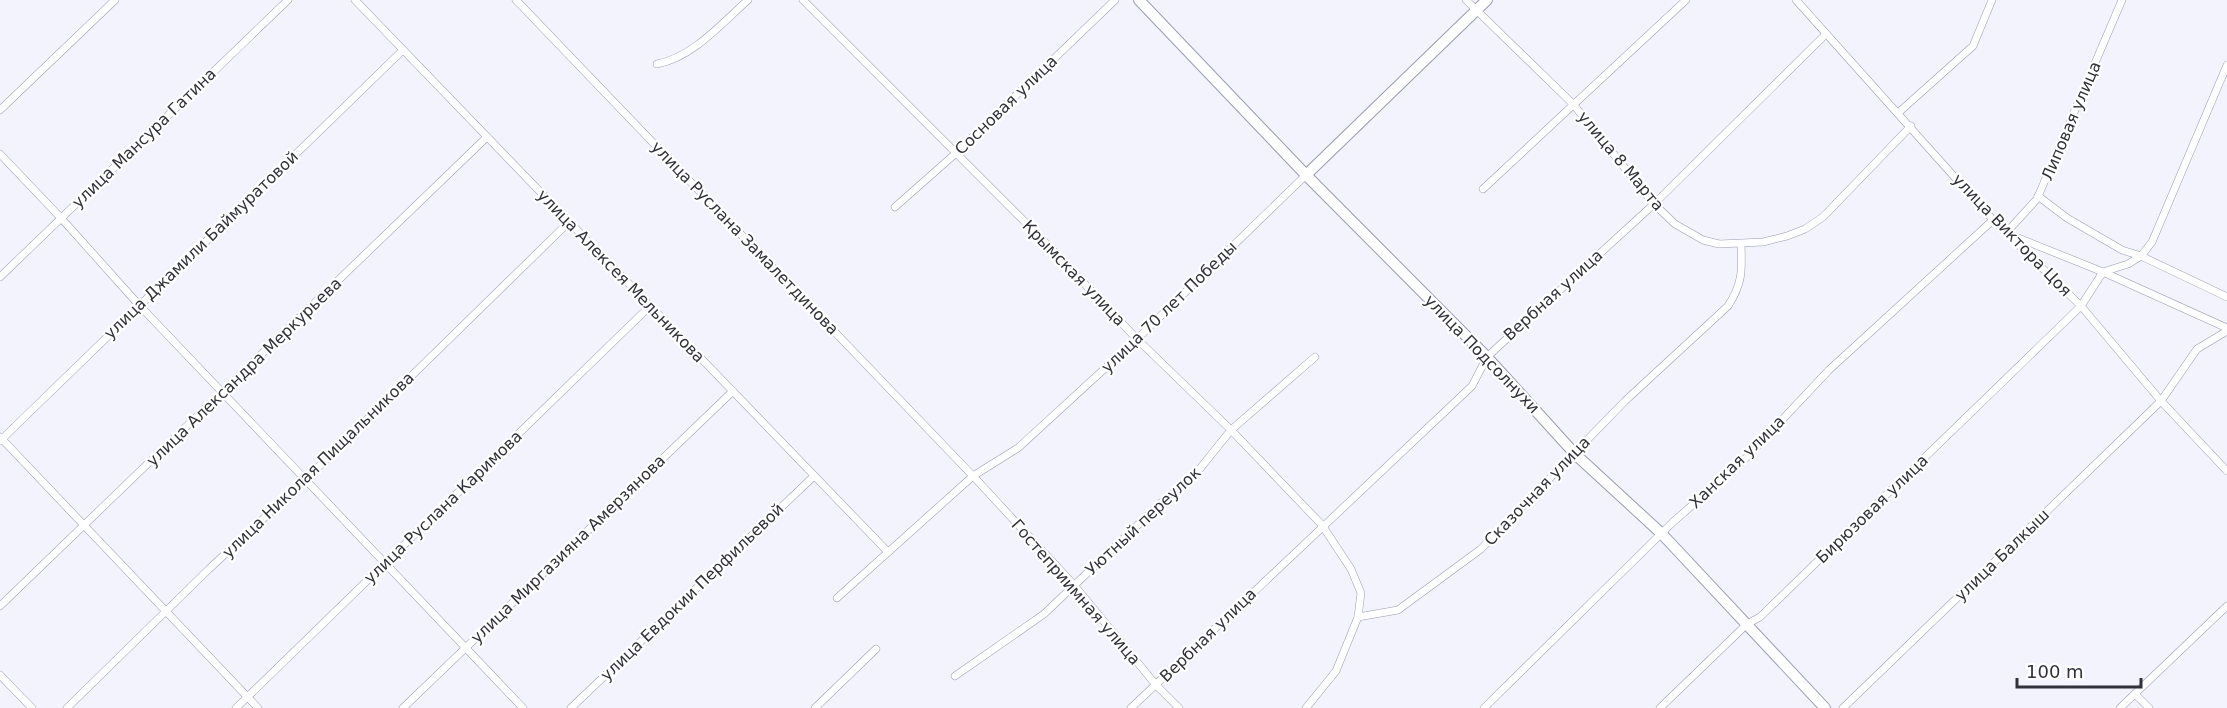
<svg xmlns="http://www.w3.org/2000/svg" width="2227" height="708" font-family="'DejaVu Sans',sans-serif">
<rect width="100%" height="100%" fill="#f2f3fd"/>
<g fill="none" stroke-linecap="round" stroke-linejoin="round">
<g stroke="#9a9cb2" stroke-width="8">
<g id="street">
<path d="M 355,0 L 888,552"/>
<path d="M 516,0 L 973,476 L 1074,585 L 1156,685 L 1179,708"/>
<path d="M 803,0 L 1042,239 L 1137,339 L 1231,430 L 1322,525 L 1351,569 L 1361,593 L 1358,617 L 1336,671 L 1306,708"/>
<path d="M 1466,0 L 1573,104 L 1654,204 L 1675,224 L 1703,240 L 1719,244 L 1763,242 L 1787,236 L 1805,229 L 1823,217 L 1911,126"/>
<path d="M 1796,0 L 1993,220 L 2081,306 L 2161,401 L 2227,471"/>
<path d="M 2122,0 L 2037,199 L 2006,233 L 2103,272 L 2227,328"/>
<path d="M 657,64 C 693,57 721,24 748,0"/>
<path d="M 0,110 L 115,0"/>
<path d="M 1898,113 L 1973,46 L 1992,0"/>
<path d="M 0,154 L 61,218 L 139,305 L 523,708"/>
<path d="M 1483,189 L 1686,0"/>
<path d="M 2038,196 L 2067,218 L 2122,250 L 2141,256 L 2227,297"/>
<path d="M 895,207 L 955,154 L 1115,0"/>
<path d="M 0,277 L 288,0"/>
<path d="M 0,437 L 258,708"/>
<path d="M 0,441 L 403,50"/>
<path d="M 837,598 L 973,476 L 1018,448 L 1137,339 L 1306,175"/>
<path d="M 0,606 L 487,137"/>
<path d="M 1358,617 L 1398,610 L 1481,549 L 1625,401 L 1728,306 C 1743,283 1742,270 1741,244"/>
<path d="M 0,675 L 32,708"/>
<path d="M 955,676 L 1044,614 L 1162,502 L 1194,476 L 1231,430 L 1315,357"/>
<path d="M 2135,694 L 2149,708"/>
<path d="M 67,708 L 209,569 L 305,480 L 569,222"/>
<path d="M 236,708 L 650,306"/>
<path d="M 403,708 L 733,391"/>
<path d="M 571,708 L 814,476"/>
<path d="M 815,708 L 876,649"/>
<path d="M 1131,708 L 1472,386 L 1487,357 L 1501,344 L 1654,204 L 1826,34"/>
<path d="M 1484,708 L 1673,522 L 1746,458 L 1829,370 L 1993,220"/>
<path d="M 1660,708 L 1747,624 L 1760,617 L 2081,306 L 2103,272 L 2128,264 L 2141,256 L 2152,242 L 2227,65"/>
<path d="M 1843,708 L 2161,401 L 2197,349 L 2227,331"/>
<path d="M 2120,708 L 2227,606"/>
</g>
</g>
<g stroke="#9a9cb2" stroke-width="12">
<g id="secondary">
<path d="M 1139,0 L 1306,175 L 1487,357 L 1575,454 L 1662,534 L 1825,708"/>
<path d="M 1306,175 L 1487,0"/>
</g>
</g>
<use href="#street" stroke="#fff" stroke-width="7"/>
<use href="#secondary" stroke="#fff" stroke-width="10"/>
</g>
<g text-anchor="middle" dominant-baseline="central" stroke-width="4.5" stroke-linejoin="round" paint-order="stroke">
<g font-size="16" fill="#31313b" stroke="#fff">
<text transform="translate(1006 105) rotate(-44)">Сосновая улица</text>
<text transform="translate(2071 121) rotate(-67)">Липовая улица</text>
<text transform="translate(144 138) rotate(-44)">улица Мансура Гатина</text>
<text transform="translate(1621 161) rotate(50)">улица 8 Марта</text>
<text transform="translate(2012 235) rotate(46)">улица Виктора Цоя</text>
<text transform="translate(745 238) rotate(46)">улица Руслана Замалетдинова</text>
<text transform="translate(201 245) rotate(-44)">улица Джамили Баймуратовой</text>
<text transform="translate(1074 273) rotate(46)">Крымская улица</text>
<text transform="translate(621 276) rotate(46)">улица Алексея Мельникова</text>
<text transform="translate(1553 295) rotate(-42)">Вербная улица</text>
<text transform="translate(1169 307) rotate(-44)">улица 70 лет Победы</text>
<text transform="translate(1482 354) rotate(46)">улица Подсолнухи</text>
<text transform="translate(244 372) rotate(-44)">улица Александра Меркурьева</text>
<text transform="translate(1737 462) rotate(-44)">Ханская улица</text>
<text transform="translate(318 465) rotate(-44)">улица Николая Пищальникова</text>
<text transform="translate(1537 491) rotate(-46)">Сказочная улица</text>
<text transform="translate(443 507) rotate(-44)">улица Руслана Каримова</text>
<text transform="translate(1872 509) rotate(-44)">Бирюзовая улица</text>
<text transform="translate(1143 521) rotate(-43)">Уютный переулок</text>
<text transform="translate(568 549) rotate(-44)">улица Миргазияна Амерзянова</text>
<text transform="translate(2002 555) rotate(-44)">улица Балкыш</text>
<text transform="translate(692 592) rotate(-44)">улица Евдокии Перфильевой</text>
<text transform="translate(1076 592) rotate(49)">Гостеприимная улица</text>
<text transform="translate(1208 635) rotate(-44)">Вербная улица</text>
</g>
</g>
<path d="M2017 678v9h124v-9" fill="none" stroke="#31313b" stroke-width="3"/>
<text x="2026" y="678" font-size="18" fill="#31313b" stroke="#ffffff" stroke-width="4.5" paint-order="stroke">100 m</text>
</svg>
